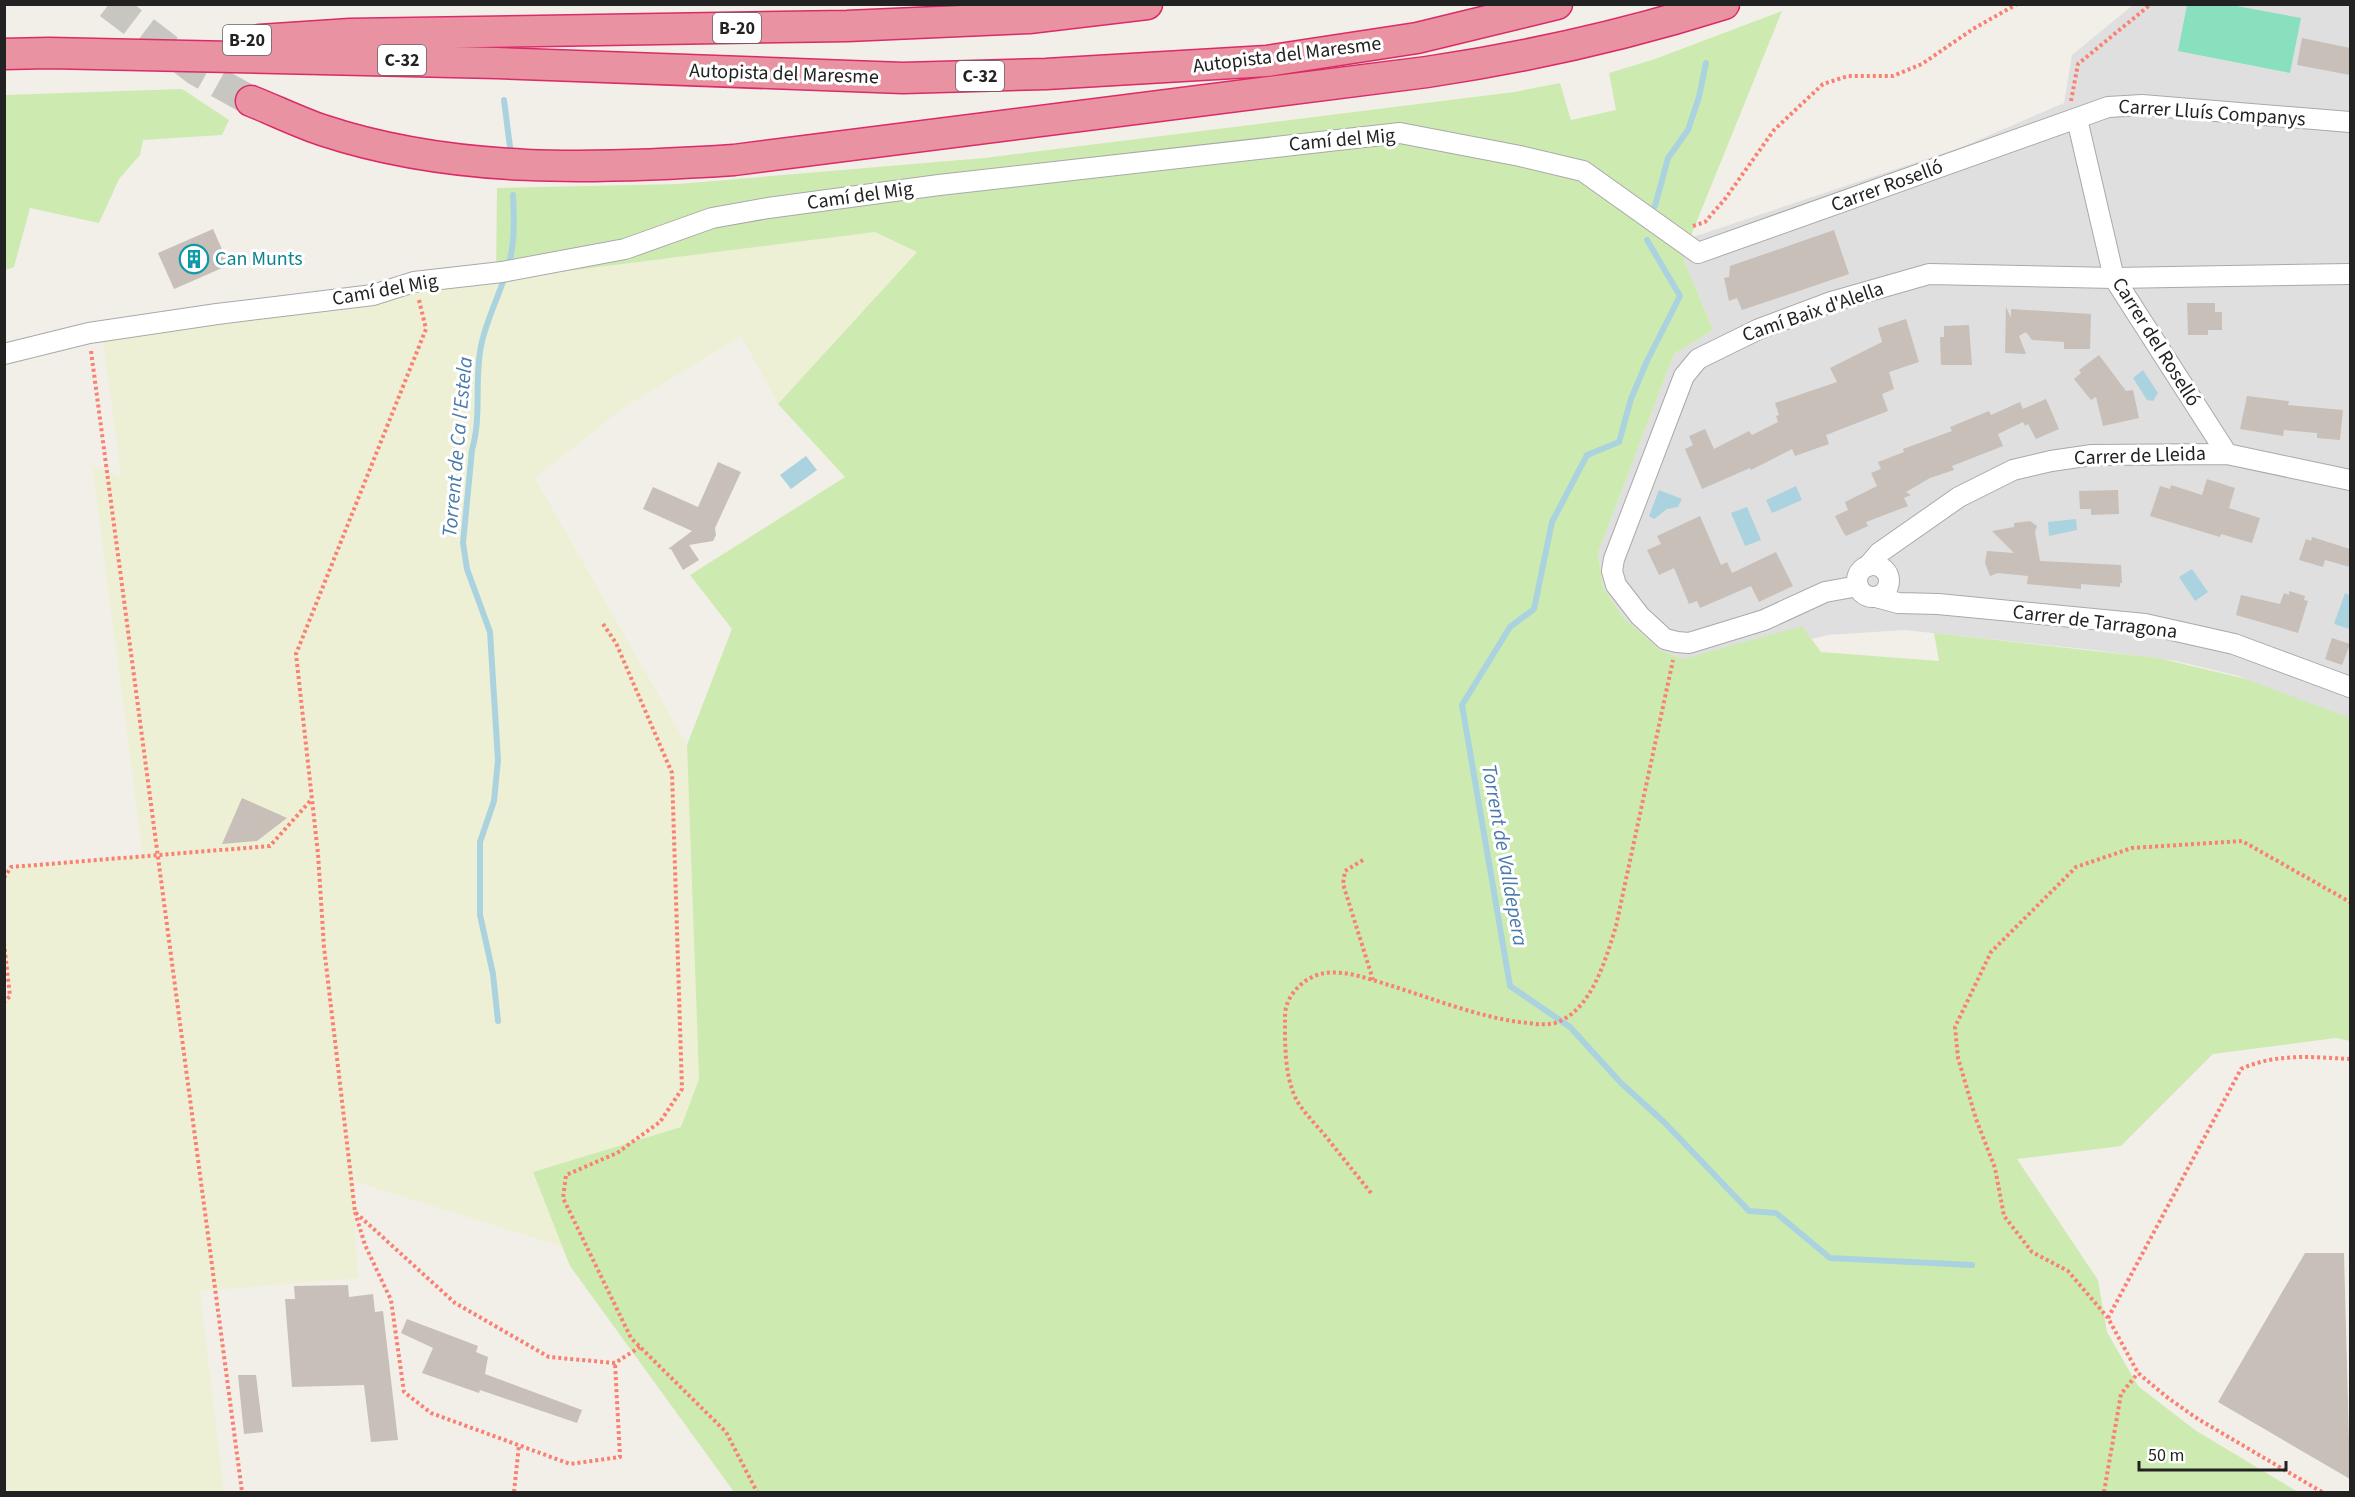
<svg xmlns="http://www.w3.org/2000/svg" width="2355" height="1497" font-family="'Source Sans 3',sans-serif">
<rect width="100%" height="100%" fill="#f2efe9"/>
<path fill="#e0dfdf" d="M 2133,5 L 2350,5 L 2350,719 L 2285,696 L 2239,676 L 2176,661 L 2094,650 L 1904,630 L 1828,635 L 1796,643 L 1683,659 L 1660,650 L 1623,617 L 1603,587 L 1598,553 L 1674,354 L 1713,330 L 1684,260 L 1690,238 L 1962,147 L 2064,103 L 2072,55 Z"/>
<path fill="#eef0d5" d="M 875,232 L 917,252 L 778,404 L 741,336 L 623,408 L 535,478 L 687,745 L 699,1079 L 681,1127 L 534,1172 L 563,1247 L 353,1181 L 358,1278 L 200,1291 L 224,1492 L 5,1492 L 4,1002 L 10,995 L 4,943 L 4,878 L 11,867 L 143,856 L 92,465 L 121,477 L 103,340 L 496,280 Z"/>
<g fill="#cdebb0">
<path d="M 1782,11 L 1690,238 L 1684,260 L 1713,330 L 1674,354 L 1598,553 L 1603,587 L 1623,617 L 1660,650 L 1683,659 L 1802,626 L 1821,652 L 1939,661 L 1934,633 L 2158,658 L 2246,679 L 2350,718 L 2350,1041 L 2336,1038 L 2213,1054 L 2121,1146 L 2017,1159 L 2098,1280 L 2107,1332 L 2138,1386 L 2195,1430 L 2298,1492 L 734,1492 L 570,1266 L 533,1172 L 681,1127 L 699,1079 L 687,745 L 732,629 L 690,575 L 845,477 L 778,404 L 917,252 L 875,232 L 496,280 L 497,188 L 678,184 L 984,158 L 1514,92 L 1560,83 L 1571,120 L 1616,110 L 1609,73 L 1655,59 Z"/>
<path d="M 182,89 L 229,120 L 222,135 L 143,140 L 140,155 L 119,179 L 99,223 L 30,208 L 14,267 L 5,270 L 5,95 Z"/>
</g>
<path fill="#88e0be" d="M 2187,5 L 2231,5 L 2301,18 L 2290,73 L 2178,51 Z"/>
<g fill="#aad3df">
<path d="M 2143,370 L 2158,393 L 2153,401 L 2147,400 L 2133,378 Z"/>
<path d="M 806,456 L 817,470 L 791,489 L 780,475 Z"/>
<path d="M 1796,486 L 1802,500 L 1772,513 L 1766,500 Z"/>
<path d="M 1659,490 L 1682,499 L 1678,507 L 1667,509 L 1654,519 L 1649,516 Z"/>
<path d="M 1747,507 L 1761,540 L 1745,546 L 1731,513 Z"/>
<path d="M 2076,519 L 2077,530 L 2049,536 L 2048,522 Z"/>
<path d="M 2192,569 L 2208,592 L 2195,601 L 2179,577 Z"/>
<path d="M 2345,593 L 2350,595 L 2349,629 L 2334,624 Z"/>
</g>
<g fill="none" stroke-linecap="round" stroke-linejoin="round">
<g stroke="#aad3df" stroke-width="6">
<path d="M 504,100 L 510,147"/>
<path d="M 1655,206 L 1668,158 L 1688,130 L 1699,97 L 1706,63"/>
<path d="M 1647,240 L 1680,296 L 1647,361 L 1631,399 L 1619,442 L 1587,455 L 1552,522 L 1534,609 L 1510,627 L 1462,705 L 1510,986 L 1570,1027 L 1621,1083 L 1664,1122 L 1749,1211 L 1776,1213 L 1830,1258 L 1972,1265"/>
<path d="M 498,1021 L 493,974 L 480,915 L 480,842 L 494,801 L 498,760 L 490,632 L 467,569 L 463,543 L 472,450 C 482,416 474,381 481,346 C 487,316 503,289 510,259 C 515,239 514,215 513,195"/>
</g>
</g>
<g fill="#c7bfb8">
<path d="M 2302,38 L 2350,48 L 2350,75 L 2297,65 Z"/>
<path d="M 213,229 L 229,265 L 174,289 L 158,253 Z"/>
<path d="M 1834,230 L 1849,274 L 1742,310 L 1737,298 L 1729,301 L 1724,278 L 1729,277 L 1730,266 Z"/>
<path d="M 2187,303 L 2215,303 L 2215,312 L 2222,312 L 2222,330 L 2208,330 L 2208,335 L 2188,335 Z"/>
<path d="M 2006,307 L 2011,318 L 2011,309 L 2091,314 L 2090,349 L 2064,349 L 2064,342 L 2032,340 L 2026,332 L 2019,336 L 2026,354 L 2005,353 Z"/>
<path d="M 1906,319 L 1919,362 L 1889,372 L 1894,389 L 1882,394 L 1888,411 L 1826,435 L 1829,444 L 1795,456 L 1792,449 L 1751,470 L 1750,468 L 1702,489 L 1685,449 L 1693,445 L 1689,436 L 1705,429 L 1714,449 L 1749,431 L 1752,435 L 1778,422 L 1776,416 L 1779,415 L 1775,403 L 1837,382 L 1830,368 L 1882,342 L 1878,328 Z"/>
<path d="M 1969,325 L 1972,365 L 1941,365 L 1940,337 L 1944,337 L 1944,326 Z"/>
<path d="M 2099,355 L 2126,391 L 2133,390 L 2139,418 L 2103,426 L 2096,397 L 2091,400 L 2074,379 L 2081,373 L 2079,370 Z"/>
<path d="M 2247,396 L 2289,401 L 2288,405 L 2343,410 L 2340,440 L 2317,438 L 2317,433 L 2284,430 L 2283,436 L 2240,429 Z"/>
<path d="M 2046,399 L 2059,429 L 2036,439 L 2028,424 L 2025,426 L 2023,422 L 1998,434 L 2003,446 L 1952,466 L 1954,470 L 1930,478 L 1906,492 L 1911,495 L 1904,498 L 1908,506 L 1866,522 L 1868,526 L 1846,536 L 1843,532 L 1835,516 L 1848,510 L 1845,502 L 1877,486 L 1871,473 L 1881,469 L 1878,462 L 1904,452 L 1903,449 L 1952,431 L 1950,427 L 1989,411 L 1991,415 L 2020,402 L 2023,409 Z"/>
<path d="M 718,462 L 741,472 L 715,528 L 716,535 L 713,541 L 689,545 L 699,560 L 683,570 L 671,549 L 668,549 L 692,531 L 643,509 L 653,487 L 698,507 Z"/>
<path d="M 2207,479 L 2235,488 L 2229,508 L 2260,518 L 2252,543 L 2221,534 L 2220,537 L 2150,516 L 2160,486 L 2170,489 L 2171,485 L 2202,495 Z"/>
<path d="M 2118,490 L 2119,514 L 2091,515 L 2091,509 L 2080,509 L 2079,491 Z"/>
<path d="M 1700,516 L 1721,565 L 1727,562 L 1732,573 L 1776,552 L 1793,586 L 1759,602 L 1751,586 L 1700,608 L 1697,601 L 1689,604 L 1674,568 L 1659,575 L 1647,550 L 1661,544 L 1657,536 Z"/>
<path d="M 2030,521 L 2037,526 L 2035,532 L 2040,561 L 2121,565 L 2122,583 L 2120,583 L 2120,587 L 2081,584 L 2081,589 L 2070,588 L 2027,584 L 2028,576 L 1998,573 L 1990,576 L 1985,563 L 1987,551 L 2014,553 L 1992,531 L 2014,527 L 2014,523 Z"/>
<path d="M 2312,537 L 2350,549 L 2350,567 L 2325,560 L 2323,567 L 2299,560 L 2306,539 L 2311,541 Z"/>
<path d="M 2289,591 L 2305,596 L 2304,600 L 2308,601 L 2298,633 L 2236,615 L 2241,595 L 2280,604 L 2284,593 L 2289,595 Z"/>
<path d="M 2332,638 L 2350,644 L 2342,665 L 2325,659 Z"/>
<path d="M 242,798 L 287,818 L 257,841 L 222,844 Z"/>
<path d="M 2305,1253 L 2344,1253 L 2350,1479 L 2218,1402 Z"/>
<path d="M 348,1285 L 349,1297 L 373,1294 L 375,1312 L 383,1311 L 398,1440 L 371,1442 L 364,1385 L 292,1387 L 285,1299 L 295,1299 L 294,1286 Z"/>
<path d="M 407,1319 L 478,1346 L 476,1352 L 488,1357 L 485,1374 L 582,1410 L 577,1423 L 480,1390 L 479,1393 L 422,1373 L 433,1348 L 401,1333 Z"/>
<path d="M 238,1375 L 256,1375 L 263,1432 L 244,1434 Z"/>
</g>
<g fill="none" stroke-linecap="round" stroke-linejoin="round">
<path stroke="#c8c6c1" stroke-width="30" stroke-dasharray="30 15" stroke-linecap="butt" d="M 109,4 L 197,71 L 251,101"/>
<g stroke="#a9a9a9" stroke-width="22">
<g id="minor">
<path d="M 2077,119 L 2114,278 L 2227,454"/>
<path d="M 4,354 L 89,333 L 217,314 L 373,295 L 414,282 L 502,272 L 625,249 L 712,218 L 768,208 L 939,185 L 1400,133 L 1520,156 L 1583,171 L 1698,253 L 2108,107 L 2142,105 L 2350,122"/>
<circle cx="1873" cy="581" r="16"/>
<path d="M 1868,566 L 1879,553 L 1959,497 L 2013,470 L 2051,461 L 2092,455 L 2227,454 L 2350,480"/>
<path d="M 1858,586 L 1825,592 L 1764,620 L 1689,643 L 1677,642 L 1665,639 L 1640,616 L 1616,585 L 1612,571 L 1614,559 L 1684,376 L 1698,359 L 1759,329 L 1831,302 L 1929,274 L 2114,278 L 2350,274"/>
<path d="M 1876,597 L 1898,603 L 1938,604 L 2145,624 L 2234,644 L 2350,687"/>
</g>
</g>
<g stroke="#dc2a67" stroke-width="33">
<g id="highway">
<path d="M 260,40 L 350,34 L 847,26 L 1029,18 L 1147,4"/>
<path d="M 4,54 L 49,53 L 497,63 L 903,78 L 1046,74 L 1267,61 L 1417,38 L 1557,4"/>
<path d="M 251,101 C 274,110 298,122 322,130 C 454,174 597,169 734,160 L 1427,72 C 1528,57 1626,35 1724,4"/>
</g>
</g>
<g stroke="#fa8072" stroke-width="4" stroke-dasharray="3 3" stroke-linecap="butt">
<path d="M 2071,101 L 2078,64 L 2151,4"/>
<path d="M 1693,226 L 1705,222 L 1725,199 L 1774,130 L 1823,84 L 1848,76 L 1893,76 L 1922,64 L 1973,29 L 2017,4"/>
<path d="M 419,300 L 426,329 L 296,654 L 318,854 L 324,947 L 355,1212 L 455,1303 L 549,1357 L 615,1363 L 640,1347"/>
<path d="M 91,351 L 242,1492"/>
<path d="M 603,624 L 616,643 L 672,773 L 682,1089 L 660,1122 L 617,1153 L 566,1175 L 563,1198 L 631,1338 L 726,1432 L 757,1492"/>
<path d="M 1363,860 L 1345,871 L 1343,884 L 1373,980"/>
<path d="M 4,878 L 11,867 L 270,846 L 311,800"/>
<path d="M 4,943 L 10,996 L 4,1002"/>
<path d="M 1371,1193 C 1355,1173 1339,1153 1323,1133 C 1314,1123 1304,1112 1297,1101 C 1284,1076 1285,1043 1285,1016 C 1285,995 1305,976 1325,973 C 1347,970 1372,980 1392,986 C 1434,999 1476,1016 1519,1022 C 1531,1023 1543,1026 1555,1023 C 1592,1011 1606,958 1616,926 L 1673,660"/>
<path d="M 355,1212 L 365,1245 L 391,1300 L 404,1392 L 431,1413 L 570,1464 L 620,1457 L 615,1363"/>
<path d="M 2108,1318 L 2241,1069 C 2276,1053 2313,1057 2350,1059"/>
<path d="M 514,1492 L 519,1445"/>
<path d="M 2104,1492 L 2121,1394 L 2138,1373"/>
<path d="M 2322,1492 L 2198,1419 L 2168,1398 L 2138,1373 L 2108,1318 L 2068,1271 L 2032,1252 L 2004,1216 L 1995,1168 L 1976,1119 L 1958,1058 L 1955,1027 L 1991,952 L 2076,867 L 2132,848 L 2242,841 L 2350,902"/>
</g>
<use href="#minor" stroke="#fff" stroke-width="20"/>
<use href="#highway" stroke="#e892a2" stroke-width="30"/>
</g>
<defs>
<g id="building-ring" transform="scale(1.5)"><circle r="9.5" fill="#fff" stroke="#0f9aa8" stroke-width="1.5"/><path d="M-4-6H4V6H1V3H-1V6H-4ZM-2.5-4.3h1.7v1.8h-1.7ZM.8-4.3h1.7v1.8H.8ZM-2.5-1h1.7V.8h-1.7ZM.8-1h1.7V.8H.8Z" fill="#0f9aa8"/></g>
</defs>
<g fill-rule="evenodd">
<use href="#building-ring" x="194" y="259"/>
</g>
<g text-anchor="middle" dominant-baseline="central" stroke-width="6" stroke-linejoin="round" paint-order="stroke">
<g fill="#fff" stroke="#646464" stroke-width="1.5">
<rect x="713" y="13" width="48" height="30" rx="4.5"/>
<rect x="223" y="25" width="48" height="30" rx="4.5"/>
<rect x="378" y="45" width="48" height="30" rx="4.5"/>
<rect x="956" y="61" width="48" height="30" rx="4.5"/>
</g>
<g font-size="18" font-weight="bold" fill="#222">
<text x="737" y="28">B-20</text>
<text x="247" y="40">B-20</text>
<text x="402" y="60">C-32</text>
<text x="980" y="76">C-32</text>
</g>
<g font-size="20" fill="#222" stroke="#fff">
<text transform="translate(1287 55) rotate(-7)">Autopista del Maresme</text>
<text transform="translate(784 74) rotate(2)">Autopista del Maresme</text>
<text transform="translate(2212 113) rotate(4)">Carrer Lluís Companys</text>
<text transform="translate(1342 140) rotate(-5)">Camí del Mig</text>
<text transform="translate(1887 186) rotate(-20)">Carrer Roselló</text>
<text transform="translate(860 196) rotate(-8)">Camí del Mig</text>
<text transform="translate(385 290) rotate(-10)">Camí del Mig</text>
<text transform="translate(1813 312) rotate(-19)">Camí Baix d'Alella</text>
<text transform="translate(2156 342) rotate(58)">Carrer del Roselló</text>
<text transform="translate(2140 456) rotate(-2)">Carrer de Lleida</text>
<text transform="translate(2095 622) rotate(7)">Carrer de Tarragona</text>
</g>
<g font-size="20" fill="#0d838f" stroke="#fff" text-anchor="start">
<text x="215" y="259">Can Munts</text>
</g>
<g font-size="21" font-style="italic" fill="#4a7aab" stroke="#fff">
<text transform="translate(457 447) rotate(-85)">Torrent de Ca l'Estela</text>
<text transform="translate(1505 855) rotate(80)">Torrent de Valldepera</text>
</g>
</g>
<rect width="2355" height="1497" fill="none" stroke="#222222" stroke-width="12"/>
<path d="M2139 1461v9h147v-9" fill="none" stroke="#222222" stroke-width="3"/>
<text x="2148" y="1461" font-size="18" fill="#222222" stroke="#ffffff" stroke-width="4.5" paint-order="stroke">50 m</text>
</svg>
